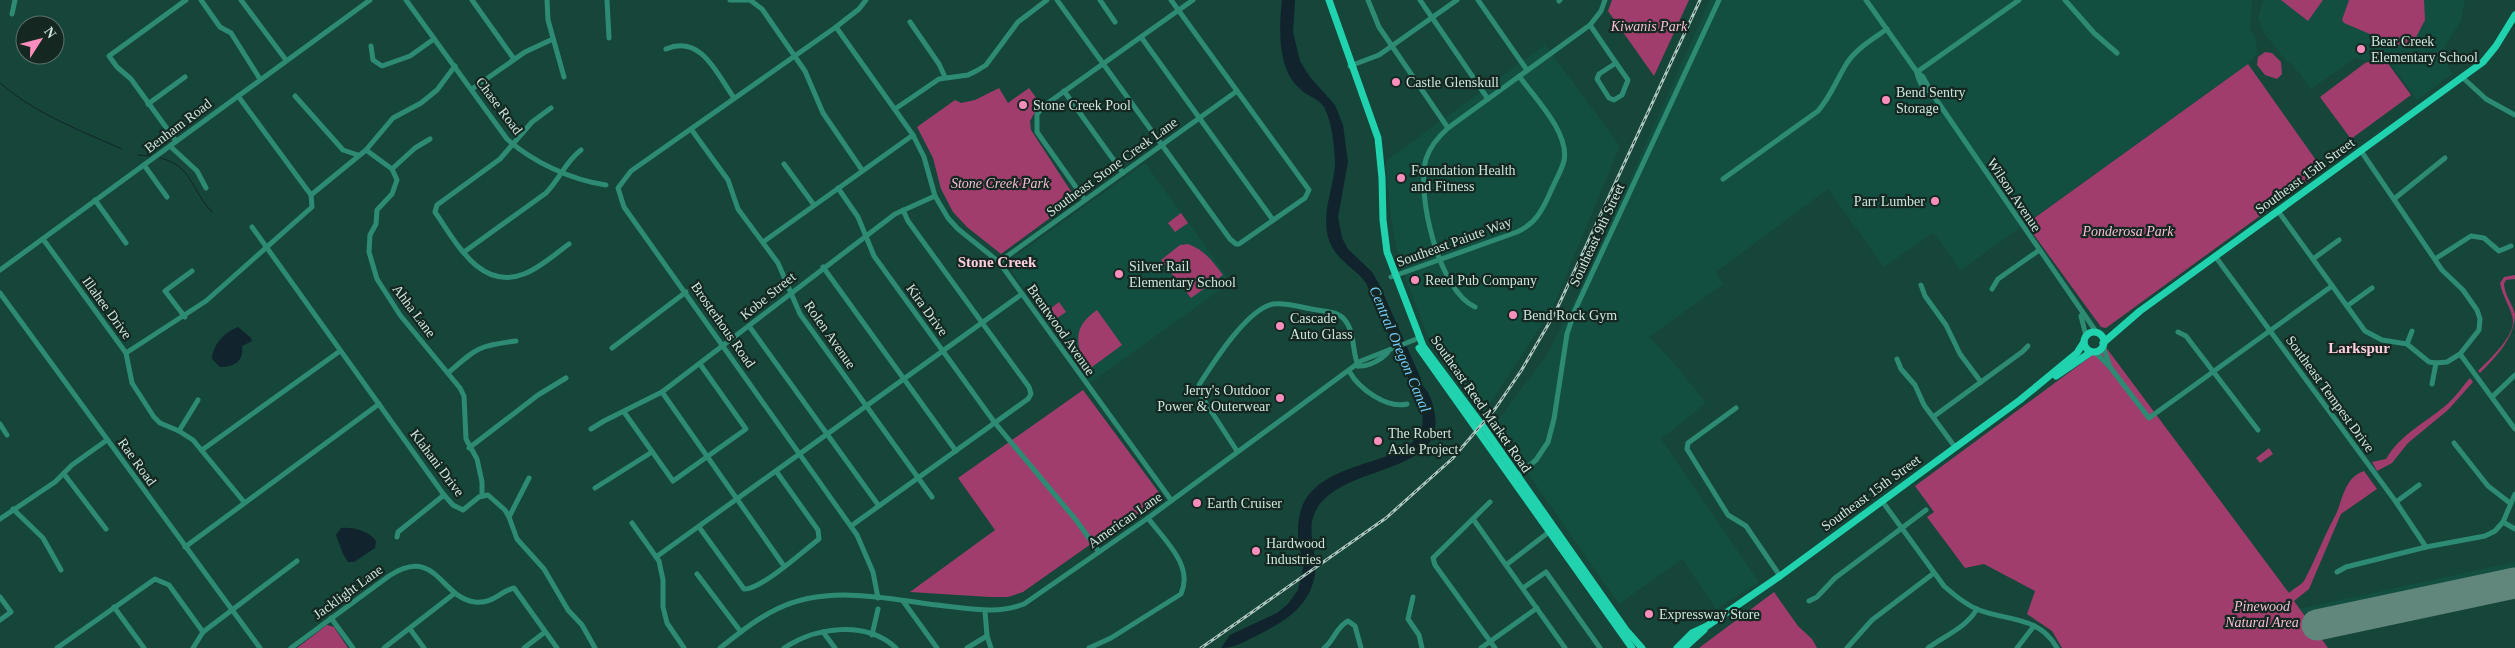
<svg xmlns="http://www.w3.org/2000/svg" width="2515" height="648" font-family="Georgia,serif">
<rect width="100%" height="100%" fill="#164539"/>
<g fill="#134f41">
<path d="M 1710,0 L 2252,0 L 2250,29 L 2255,35 L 2257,53 L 2248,64 L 1961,270 L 1933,233 L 1884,267 L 1828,189 L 1716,272 L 1723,284 L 1649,337 L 1673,362 L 1706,403 L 1661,439 L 1759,582 L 1716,609 L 1682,559 L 1619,604 L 1494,425 L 1547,355 L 1591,267 Z"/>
<path d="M 2263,0 L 2465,0 L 2461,21 L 2445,46 L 2445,58 L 2452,74 L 2417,100 L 2386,57 L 2364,61 L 2356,58 L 2311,89 L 2292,64 L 2286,61 L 2264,33 L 2258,17 Z"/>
<path d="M 1545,45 L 1620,146 L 1553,307 L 1484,413 L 1426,332 L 1399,260 L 1391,219 L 1386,161 Z"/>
<path d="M 1145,163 L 1231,282 L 1090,383 L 1006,263 Z"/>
<path d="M 2515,562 L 2515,594 L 2317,634 L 2299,609 Z"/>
</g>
<g fill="#a03d6c">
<path d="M 1612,0 L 1689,0 L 1654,76 L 1608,11 Z"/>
<path d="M 2281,0 L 2323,0 L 2308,21 Z"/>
<path d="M 2349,0 L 2424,0 L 2425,20 L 2411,47 L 2391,43 L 2344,23 L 2342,20 Z"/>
<path d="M 2265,52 L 2272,53 L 2281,62 L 2282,74 L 2277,79 L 2265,75 L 2257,65 L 2258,57 Z"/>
<path d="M 2381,58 L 2384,58 L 2411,95 L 2351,139 L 2320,97 L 2365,63 Z"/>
<path d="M 2248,64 L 2323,170 L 2106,328 L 2101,327 L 2026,224 Z"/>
<path d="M 999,88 L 1008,103 L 1029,88 L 1040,103 L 1030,121 L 1031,130 L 1076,199 L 1001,254 L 967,227 L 953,212 L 941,189 L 933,158 L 917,127 L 955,100 L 961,103 L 975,100 Z"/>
<path d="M 1181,213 L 1188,223 L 1175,232 L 1168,223 Z"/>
<path d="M 1188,244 C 1205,250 1212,261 1223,275 L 1191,298 L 1161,260 L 1180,245 Z"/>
<path d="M 2515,275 L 2515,279 L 2506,280 L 2504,284 C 2505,296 2512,303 2515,314 C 2515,338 2495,358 2480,373 L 2478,371 C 2489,360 2515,336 2513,320 C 2511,307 2502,296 2500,283 L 2504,277 Z"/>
<path d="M 1059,302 L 1066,312 L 1053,321 L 1046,312 Z"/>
<path d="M 1097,310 L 1122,345 L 1088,370 C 1075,345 1072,327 1097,310 Z"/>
<path d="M 2105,346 L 2289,593 C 2293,589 2301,585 2304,581 C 2315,561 2323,538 2334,518 C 2343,502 2343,478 2364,471 L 2377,489 L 2341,514 L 2309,589 L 2294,601 L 2328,648 L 2062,648 L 2052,631 L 2027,614 L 2035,591 L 1984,564 L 1965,568 L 1927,517 L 1934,512 L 1915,486 Z"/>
<path d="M 2470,378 L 2473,382 L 2448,410 L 2408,443 L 2392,463 L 2377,471 L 2372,462 L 2386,459 C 2400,435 2423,424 2444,407 C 2454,399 2462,387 2470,378 Z"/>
<path d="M 1083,390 L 1163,498 L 1098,539 L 1023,592 L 1008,597 L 990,597 L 910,592 L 995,530 L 958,478 Z"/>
<path d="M 2269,448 L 2273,454 L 2260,463 L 2256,458 Z"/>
<path d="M 1774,592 L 1798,626 L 1812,639 L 1817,648 L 1699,648 Z"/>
<path d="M 327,625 L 334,627 L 348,648 L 297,648 Z"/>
</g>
<g fill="#11232c">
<path d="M 1282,0 L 1295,0 L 1293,32 L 1300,61 L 1310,77 L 1335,105 L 1343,125 L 1348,162 L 1338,217 L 1342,238 L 1348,249 L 1372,272 L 1380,286 L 1421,379 L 1420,384 C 1428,389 1432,400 1434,410 C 1451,481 1326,460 1312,521 C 1309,541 1319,560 1314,579 C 1307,609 1282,623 1256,636 C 1243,642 1235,648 1221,648 L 1230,635 L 1277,613 L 1288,604 L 1298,590 L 1305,560 C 1299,555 1298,540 1298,531 C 1297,441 1444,481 1420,404 L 1366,283 C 1356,269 1341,263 1332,247 C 1318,220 1333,192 1335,165 C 1335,152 1333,135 1330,123 C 1323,95 1315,103 1299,88 C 1277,68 1279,27 1282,0 Z"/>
<path d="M 238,327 L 251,338 L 252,341 L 242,346 C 244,361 235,367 220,367 L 212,359 C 213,344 225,332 238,327 Z"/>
<path d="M 341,528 C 353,527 369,531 376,541 L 375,548 L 354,562 L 348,562 L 343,554 L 336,535 Z"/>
</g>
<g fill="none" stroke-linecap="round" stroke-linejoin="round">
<g stroke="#11232c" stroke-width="1">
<path d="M 0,83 C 36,114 79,130 122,149"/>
<path d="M 138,155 L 151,156"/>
<path d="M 160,158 C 192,165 191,190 212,212"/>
</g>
<path stroke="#61867c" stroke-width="31" d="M 2317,625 L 2515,583"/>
<g stroke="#2d8b74" stroke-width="5">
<path d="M 201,0 L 220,27 L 231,33 L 260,79"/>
<path d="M 241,0 L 286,60"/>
<path d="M 406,0 L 507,139 C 533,162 571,180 606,185"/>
<path d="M 472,0 L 514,59"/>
<path d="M 547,0 L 548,20 L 564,77"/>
<path d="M 607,0 L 609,38"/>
<path d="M 730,0 L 750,0 L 762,9 L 805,71 L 823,113 L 862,170"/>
<path d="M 866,0 L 859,9 L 836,27 L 631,171 L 618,188 L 624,207 L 857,535 L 873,572 L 878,598"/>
<path d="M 1057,0 L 1230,239 L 1236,244 L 1239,244 L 1305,198 L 1309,190 L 1171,0"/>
<path d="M 1100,0 L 1115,22"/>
<path d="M 1368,0 L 1379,27 L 1448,128"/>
<path d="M 1420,0 L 1488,99"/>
<path d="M 1478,0 L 1527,70"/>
<path d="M 1866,0 L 1917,72 L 1923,77 L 1931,92 L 2097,333"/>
<path d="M 2065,0 L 2094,33 L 2117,53"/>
<path d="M 1559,1 L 1560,0"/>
<path d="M 12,14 L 15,0"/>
<path d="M 910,22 L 939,64 L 945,77"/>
<path d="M 1590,25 L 1616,63"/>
<path d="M 836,27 L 913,135 L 924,157 L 935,196 L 948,218 L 958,229 L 999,262 L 1171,500"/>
<path d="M 1141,37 L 1273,220"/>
<path d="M 371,46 L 373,60 L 382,66 L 410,56 L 434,39"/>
<path d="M 666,49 C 701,34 717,74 734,98"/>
<path d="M 1616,63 L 1628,80 L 1622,95 L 1614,100 L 1609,98 L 1597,79 L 1599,74 Z"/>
<path d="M 1350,66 L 1379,55 L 1457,0"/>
<path d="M 1917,72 L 2019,0"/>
<path d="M 1917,73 C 1919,82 1922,88 1931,92"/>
<path d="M 2462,77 L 2486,99 L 2515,115"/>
<path d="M 472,89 L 525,52 L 553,39"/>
<path d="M 1064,91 L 1123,173"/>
<path d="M 295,96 L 343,150 L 358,155"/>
<path d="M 148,104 L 185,77"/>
<path d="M 551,108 L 532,122 L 500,159 L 437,205 L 435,212 C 456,242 480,291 524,274 C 540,268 555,254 569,244"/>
<path d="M 895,109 L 939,79 L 968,75 L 978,70 L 986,65 L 1018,22 L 1047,0"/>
<path d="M 691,129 L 728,180 L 738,209 L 778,263 L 800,314 L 932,497"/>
<path d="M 176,141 L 131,79 L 117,67 L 109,56 L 186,0"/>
<path d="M 170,146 L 197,171 L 206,188"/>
<path d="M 366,150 L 392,169 L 397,180 L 392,194 L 377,210 L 376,224 L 370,235 L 369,252 L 377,279 L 400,315 L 460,388 L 464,396 L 466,439 L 477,459 L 482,482 L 482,495"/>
<path d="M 784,164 L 814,205"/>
<path d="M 144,165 L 167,197"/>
<path d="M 392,169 L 415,148 L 430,139"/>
<path d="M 1723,179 L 1818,111 C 1831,96 1837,79 1847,63 C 1857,48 1873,39 1887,29"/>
<path d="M 838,188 L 858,217 L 874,256 L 995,423 L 1076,520 L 1099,552"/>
<path d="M 311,195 L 366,150 L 393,118 L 421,103 L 437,90 L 455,66"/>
<path d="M 2394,199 L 2445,158"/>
<path d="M 95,200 L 126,243"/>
<path d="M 1085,200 L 1037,132 L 1037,114 L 1045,105 L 1193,0"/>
<path d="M 2278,211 L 2365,331 L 2382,340 L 2407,344 L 2429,362 L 2436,363 L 2447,362 L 2460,354 L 2479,330 L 2480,319 L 2477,310 L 2463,290 L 2442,270 L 2361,151"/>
<path d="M 252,227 L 444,495 L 453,505 L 463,510 L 479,497 L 488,495 L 505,510 L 509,517 L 517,539 L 544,569 L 568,610 L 582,625 L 595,648"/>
<path d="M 43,239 L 126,353 L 132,383 L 154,417 L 160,423 L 179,431 L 193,440 L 244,502"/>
<path d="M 763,242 L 913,135"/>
<path d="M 464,252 L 546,193 C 560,179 565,162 581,150"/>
<path d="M 2215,256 L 2396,502 L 2426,547"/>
<path d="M 2313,259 L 2339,240"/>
<path d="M 2435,259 L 2471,236 L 2484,238 L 2499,251 L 2511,246"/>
<path d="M 999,262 L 1237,91"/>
<path d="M 823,267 L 956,451"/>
<path d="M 0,270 L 370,0"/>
<path d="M 1391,277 L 1517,232 C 1535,224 1542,211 1550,193 C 1554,183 1561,172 1564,161 C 1570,133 1534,97 1519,76"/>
<path d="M 1921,285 L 1925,296 L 1946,325 L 1960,354 L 1981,382"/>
<path d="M 1992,289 L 1998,279 L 2038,251"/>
<path d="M 0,293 L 260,648"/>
<path d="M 2347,306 L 2372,288"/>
<path d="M 1475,307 C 1439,291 1416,195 1426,159 C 1430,146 1438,137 1448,128 L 1590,25 L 1601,11 L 1605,0"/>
<path d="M 2081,316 L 2086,336"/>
<path d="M 185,317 L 165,291 L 192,271"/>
<path d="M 749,326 L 879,506"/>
<path d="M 2178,332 L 2186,336 L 2258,430"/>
<path d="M 2407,344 L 2412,331"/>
<path d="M 2103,346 L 2109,364"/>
<path d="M 612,348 L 686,292"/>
<path d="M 2095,352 L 2110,367 L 2149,418 L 2332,286"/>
<path d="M 126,353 L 206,301 L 312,207 L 311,195 L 238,96"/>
<path d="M 2460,354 L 2515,429"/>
<path d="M 1897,359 L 1901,369 L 1915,385 L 1924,405 L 1955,447"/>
<path d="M 1358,366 C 1368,367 1381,360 1388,352"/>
<path d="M 1349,371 C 1359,389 1387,409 1407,404"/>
<path d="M 448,373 C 477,348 477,346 516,341"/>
<path d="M 2432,384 L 2436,363"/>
<path d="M 662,392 L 784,566"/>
<path d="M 2492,397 L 2515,375"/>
<path d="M 1736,408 L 1688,443 L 1687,449 L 1728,515 L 1746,526 L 1780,576"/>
<path d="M 624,412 L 673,481 L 746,429 L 700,364"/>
<path d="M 1933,417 L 2022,352 L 2028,346"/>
<path d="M 0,424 L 7,435"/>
<path d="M 591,429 L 604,421 L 662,392 L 895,214 L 935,196"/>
<path d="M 179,431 L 198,400"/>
<path d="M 2454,443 L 2488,486 L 2510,503"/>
<path d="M 469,448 L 538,395 L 566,378"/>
<path d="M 202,450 L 340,351"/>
<path d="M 1237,451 L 1202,397 L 1199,385 C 1213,363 1247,309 1273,304 C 1286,302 1299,307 1311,309 C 1321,311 1337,311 1344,319 C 1355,331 1352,351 1358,366"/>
<path d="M 64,474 L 106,529"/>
<path d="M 1515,478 L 1536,460 L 1548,442 L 1554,419 L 1567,334 L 1575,310 L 1719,0"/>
<path d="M 595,488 L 652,452"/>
<path d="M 1882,501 L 1944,586 C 1954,595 1966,605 1979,610 C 2008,621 2039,616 2057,648"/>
<path d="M 1490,502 L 1433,558 L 1435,565 L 1495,648"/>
<path d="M 2396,502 L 2419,485"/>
<path d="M 13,509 L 43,538 L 61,570"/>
<path d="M 509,517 L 529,478"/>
<path d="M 0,519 L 55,482 L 72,465 L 107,440"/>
<path d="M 1473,519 L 1565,648"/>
<path d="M 2503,522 L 2515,529"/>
<path d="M 632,523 L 659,561 L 663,580 L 663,607 L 667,623 L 684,648"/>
<path d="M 851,526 L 1028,399 L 1031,394 L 1029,387 L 908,221 L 903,210"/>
<path d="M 699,527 L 744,589 C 760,590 800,554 814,543 L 819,539 L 818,530 L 776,471"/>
<path d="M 397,537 L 398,532 L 444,495"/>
<path d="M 185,547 L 379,404"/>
<path d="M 656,557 L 1022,294"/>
<path d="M 1506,565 L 1549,532"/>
<path d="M 2337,572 L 2346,567 L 2426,547 L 2485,536 L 2495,531 L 2503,522 L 2515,494"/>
<path d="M 697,574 L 741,632"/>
<path d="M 1523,588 L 1546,572 L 1600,648"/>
<path d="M 0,597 L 11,612 L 0,620"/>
<path d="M 1413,597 L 1408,619 L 1419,635 L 1422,648"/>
<path d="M 903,601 L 937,648"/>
<path d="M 1809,601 L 1817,597 L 1835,578 L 1926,510"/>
<path d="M 114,607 L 144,648"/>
<path d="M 985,611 L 987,636 L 991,648"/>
<path d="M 331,618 L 353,648"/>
<path d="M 410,629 L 424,648"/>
<path d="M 823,632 L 835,648"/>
<path d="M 872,635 L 878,609"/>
<path d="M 57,648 L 155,579 L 169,585 L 203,632"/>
<path d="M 193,648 L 203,632 L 297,561"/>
<path d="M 291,648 L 389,576 C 437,545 440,598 475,602 C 494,604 500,591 514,588 L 557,648"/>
<path d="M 384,648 L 455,593"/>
<path d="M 524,648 L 545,632"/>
<path d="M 720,648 C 738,634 756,619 777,609 C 829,583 891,600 945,606 C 973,609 998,614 1024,604 L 1148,518 L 1361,361 L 1419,338"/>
<path d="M 784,648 C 816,627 866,620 896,648"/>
<path d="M 967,648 L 987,636"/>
<path d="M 1089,648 L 1111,638 L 1181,594 C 1194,565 1164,540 1148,518"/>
<path d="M 1324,648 C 1334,641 1336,627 1348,621 L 1355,626 L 1361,648"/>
<path d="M 1481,648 L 1537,608"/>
<path d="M 1847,648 L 1872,620 L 1934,573"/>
<path d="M 1928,648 C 1945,635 1965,629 1977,609"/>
<path d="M 2017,648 L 2034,626"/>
</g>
<g stroke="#21d2ae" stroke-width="7">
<path d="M 1329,0 L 1378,138 L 1382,178 L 1383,220 L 1387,252 L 1423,346 L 1482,425 L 1626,630 L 1642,648"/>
<circle cx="2094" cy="342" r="10"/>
<path d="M 2103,343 L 2140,311 L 2483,62 L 2496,46 L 2515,15"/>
<path d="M 1419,348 L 1632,648"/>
<path d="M 2056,376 L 2091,352"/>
<path d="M 1677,648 L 1692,633 L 1707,626 L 1780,576 L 2020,400 L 2077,353 L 2084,342"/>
<path d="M 1684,648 L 1704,630"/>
</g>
<g stroke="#acc8c0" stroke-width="3">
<path id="rail" d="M 1201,648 L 1386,518 L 1452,459 L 1495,409 L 1521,371 L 1555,313 L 1700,0"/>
</g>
<use href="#rail" stroke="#142721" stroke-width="1" stroke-dasharray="4" stroke-linecap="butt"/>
</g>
<g fill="#fd8ebe" stroke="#142721" stroke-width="2">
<circle cx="2361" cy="49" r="5"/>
<circle cx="1396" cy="82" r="5"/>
<circle cx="1886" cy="100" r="5"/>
<circle cx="1023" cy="105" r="5"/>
<circle cx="1401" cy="178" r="5"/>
<circle cx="1935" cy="201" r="5"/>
<circle cx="1119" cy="274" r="5"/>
<circle cx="1415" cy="280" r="5"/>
<circle cx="1513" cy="315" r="5"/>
<circle cx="1280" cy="326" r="5"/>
<circle cx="1280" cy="398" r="5"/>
<circle cx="1378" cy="441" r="5"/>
<circle cx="1197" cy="503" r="5"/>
<circle cx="1256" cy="551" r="5"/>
<circle cx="1649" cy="614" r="5"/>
</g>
<g text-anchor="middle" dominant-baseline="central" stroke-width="4.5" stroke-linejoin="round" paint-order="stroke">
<g font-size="14" font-style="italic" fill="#f7bed4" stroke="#142721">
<text x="1649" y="26">Kiwanis Park</text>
<text x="1000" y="183">Stone Creek Park</text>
<text x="2128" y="231">Ponderosa Park</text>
<text x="2262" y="606">Pinewood<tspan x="2262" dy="16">Natural Area</tspan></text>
</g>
<g font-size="14" fill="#cde5dd" stroke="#142721" text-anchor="start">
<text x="2371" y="41">Bear Creek<tspan x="2371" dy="16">Elementary School</tspan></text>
<text x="1406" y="82">Castle Glenskull</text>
<text x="1896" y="92">Bend Sentry<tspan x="1896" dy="16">Storage</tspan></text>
<text x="1033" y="105">Stone Creek Pool</text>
<text x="1411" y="170">Foundation Health<tspan x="1411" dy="16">and Fitness</tspan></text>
<text x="1925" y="201" text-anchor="end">Parr Lumber</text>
<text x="1129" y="266">Silver Rail<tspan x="1129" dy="16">Elementary School</tspan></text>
<text x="1425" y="280">Reed Pub Company</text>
<text x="1523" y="315">Bend Rock Gym</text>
<text x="1290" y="318">Cascade<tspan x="1290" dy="16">Auto Glass</tspan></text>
<text x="1270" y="390" text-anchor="end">Jerry's Outdoor<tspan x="1270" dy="16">Power &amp; Outerwear</tspan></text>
<text x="1388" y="433">The Robert<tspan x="1388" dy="16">Axle Project</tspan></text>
<text x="1207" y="503">Earth Cruiser</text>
<text x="1266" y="543">Hardwood<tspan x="1266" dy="16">Industries</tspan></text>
<text x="1659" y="614">Expressway Store</text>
</g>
<g font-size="14" fill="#cde5dd" stroke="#142721">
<text transform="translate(499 106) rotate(53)">Chase Road</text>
<text transform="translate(178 126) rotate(-37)">Benham Road</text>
<text transform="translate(1112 167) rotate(-36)">Southeast Stone Creek Lane</text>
<text transform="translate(2305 176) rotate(-36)">Southeast 15th Street</text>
<text transform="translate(2014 195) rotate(56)">Wilson Avenue</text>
<text transform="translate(1597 235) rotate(-65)">Southeast 9th Street</text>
<text transform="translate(1454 242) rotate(-20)">Southeast Paiute Way</text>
<text transform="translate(768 296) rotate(-39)">Kobe Street</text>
<text transform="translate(107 308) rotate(54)">Illahee Drive</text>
<text transform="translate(927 310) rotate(54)">Kira Drive</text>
<text transform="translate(414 311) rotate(53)">Ahha Lane</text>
<text transform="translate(723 325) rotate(55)">Brosterhous Road</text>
<text transform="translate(1061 330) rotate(55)">Brentwood Avenue</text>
<text transform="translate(830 335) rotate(55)">Rolen Avenue</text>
<text transform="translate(2330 394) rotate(54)">Southeast Tempest Drive</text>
<text transform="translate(1481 404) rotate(55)">Southeast Reed Market Road</text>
<text transform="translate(137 462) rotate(54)">Rae Road</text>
<text transform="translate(437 463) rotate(53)">Klahani Drive</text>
<text transform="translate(1871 493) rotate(-36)">Southeast 15th Street</text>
<text transform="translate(1125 520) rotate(-35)">American Lane</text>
<text transform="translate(348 592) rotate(-36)">Jacklight Lane</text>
</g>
<g font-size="15" font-weight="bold" fill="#fecddf" stroke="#142721">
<text x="997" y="262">Stone Creek</text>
<text x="2359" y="348">Larkspur</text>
</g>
<g font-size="15" font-style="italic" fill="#73caf9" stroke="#142721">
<text transform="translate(1400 349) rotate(67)">Central Oregon Canal</text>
</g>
</g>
<g transform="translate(40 40) rotate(54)"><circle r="24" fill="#142721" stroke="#5e736c"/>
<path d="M0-4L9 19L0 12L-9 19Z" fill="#fd8ebe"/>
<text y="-8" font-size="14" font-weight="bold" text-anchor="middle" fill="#cde5dd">N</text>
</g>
</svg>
